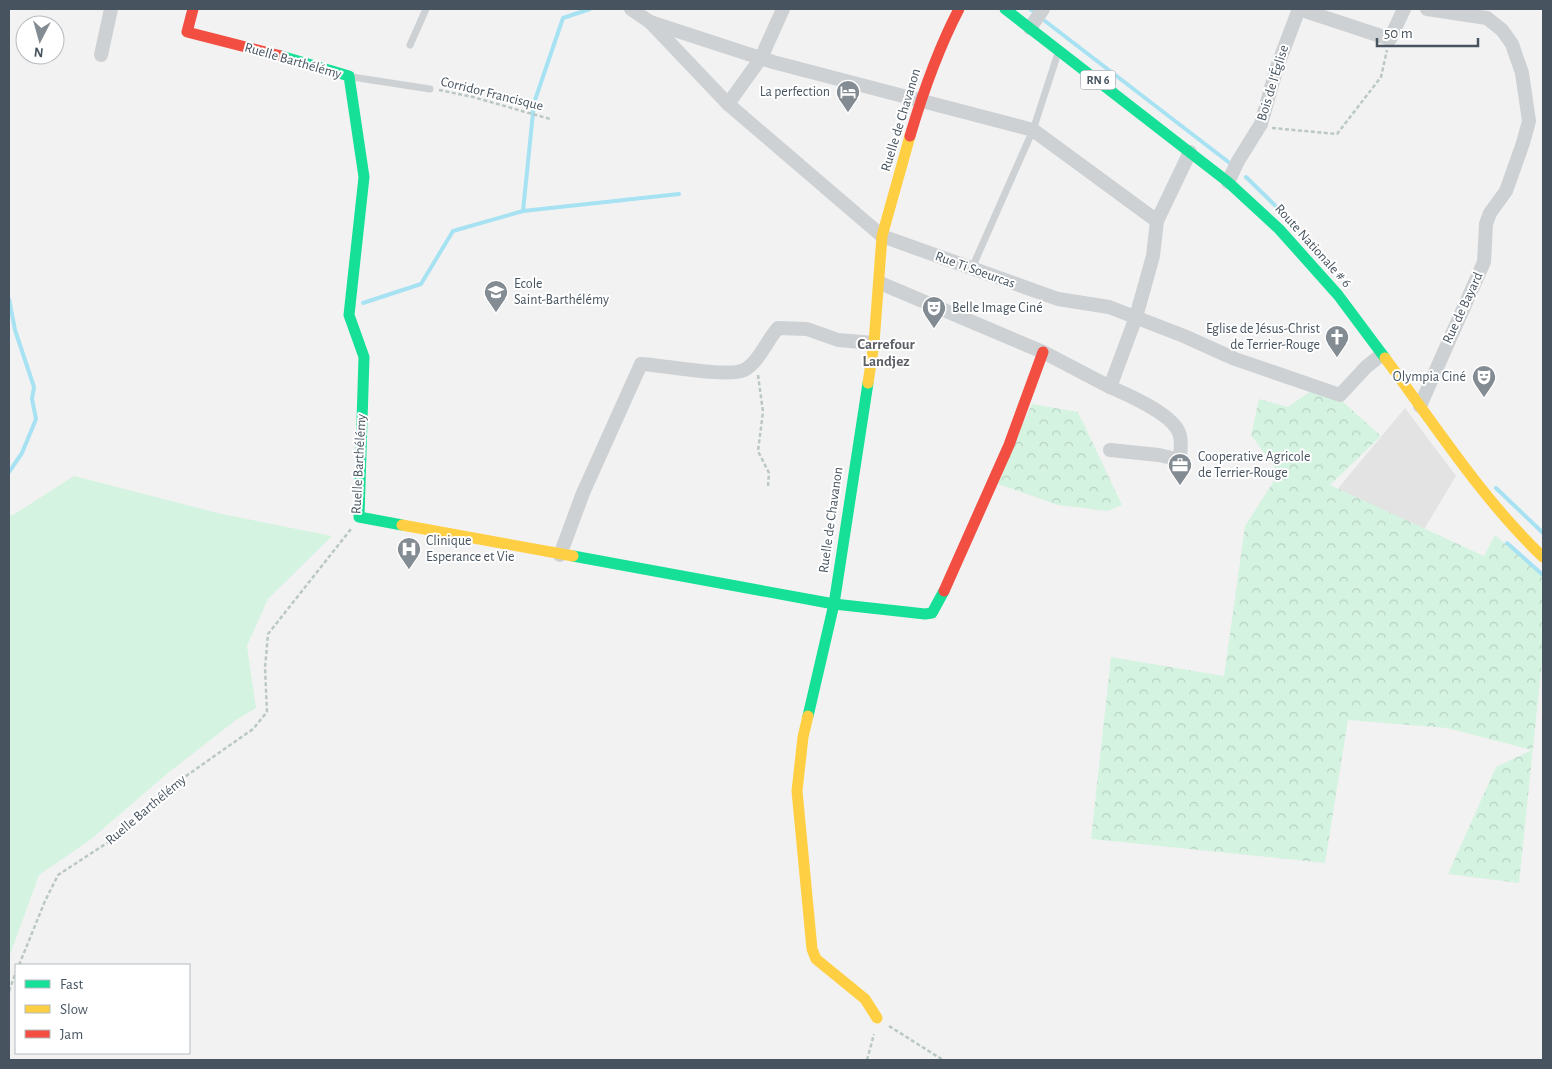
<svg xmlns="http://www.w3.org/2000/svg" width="1552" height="1069" font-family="'Alegreya Sans',sans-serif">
<defs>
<pattern id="forest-crowns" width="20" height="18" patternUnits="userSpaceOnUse" patternTransform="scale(1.25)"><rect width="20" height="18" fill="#d5f3e1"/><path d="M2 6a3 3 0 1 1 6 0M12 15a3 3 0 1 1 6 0" fill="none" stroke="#b8d2c4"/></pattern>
</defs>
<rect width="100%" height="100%" fill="#f3f2f2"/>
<path fill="#e4e3e4" d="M 1405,408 L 1456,476 L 1420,536 L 1336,491 Z"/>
<g fill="url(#forest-crowns)">
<path d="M 1311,391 L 1341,400 L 1381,436 L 1330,485 L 1484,556 L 1495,535 L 1543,575 L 1543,652 L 1519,883 L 1448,874 L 1496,767 L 1532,750 L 1447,728 L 1348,720 L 1325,863 L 1091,839 L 1111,657 L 1224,676 L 1245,526 L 1279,473 L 1251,435 L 1259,399 L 1288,407 Z"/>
<path d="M 1032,404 L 1078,412 L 1122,505 L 1108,511 L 1058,505 L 995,483 Z"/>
</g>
<path fill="#d5f3e1" d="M 74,476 L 222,514 L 332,536 L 268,599 L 247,646 L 256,708 L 236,720 L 168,773 L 90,840 L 39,875 L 9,958 L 9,515 L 13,515 Z"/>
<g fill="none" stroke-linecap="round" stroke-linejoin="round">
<g stroke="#a7e2f3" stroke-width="4">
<path d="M 1030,9 L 1034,12"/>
<path d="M 1045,21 L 1231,164"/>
<path d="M 1246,177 L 1289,219 L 1319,258"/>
<path d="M 523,211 L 534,103 L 563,18 L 590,9"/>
<path d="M 9,299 L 15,330 L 34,387 L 32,399 L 36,419 L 22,453 L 9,472"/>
<path d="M 363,303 L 421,284 L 453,231 L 523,211 L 679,194"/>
<path d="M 1496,488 L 1543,533"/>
<path d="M 1507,543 L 1543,575"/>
</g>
<g stroke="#bac8c3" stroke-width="2.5" stroke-dasharray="4 2.5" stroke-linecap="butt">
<path d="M 439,90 L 473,97 L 550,119"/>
<path d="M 1272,128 L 1337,134 L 1381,77 L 1387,50"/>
<path d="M 758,375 L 763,412 L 758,451 L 769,473 L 768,486"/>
<path d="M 19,965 L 45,901 L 58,875 L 110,841 L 176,783 L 253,729 L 267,712 L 265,668 L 268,634 L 351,529"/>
<path d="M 9,991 L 16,972"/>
<path d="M 889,1026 L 943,1060"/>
<path d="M 867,1060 L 874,1034"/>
</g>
<g stroke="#ced1d3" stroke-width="7">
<path d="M 410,45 L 426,9"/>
<path d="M 352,77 L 430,89"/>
<path d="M 972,268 L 1033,130 L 1058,53"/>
</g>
<g stroke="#ced1d3" stroke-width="14">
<path d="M 631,9 L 650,22 L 773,62 L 1033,130 L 1157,221"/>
<path d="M 1299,9 L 1390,39 L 1404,9"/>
<path d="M 650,22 L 728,104 L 882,236 L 1058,299 L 1109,307 L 1184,336 L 1235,359 L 1340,395 L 1366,367 L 1381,355"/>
<path d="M 1030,28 L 1043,9"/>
<path d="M 101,55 L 111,9"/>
<path d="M 728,104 L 761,58 L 783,9"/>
<path d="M 1228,182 L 1238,161 L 1261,124 L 1277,67 L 1299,9"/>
<path d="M 880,283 L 1043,352 L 1110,387 L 1136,317 L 1153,256 L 1157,221 L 1190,152"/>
<path d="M 1420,406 L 1484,262 L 1486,224 L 1490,213 L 1506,191 L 1523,143 L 1529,121 L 1522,73 L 1512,44 L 1502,30 L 1487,18 L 1427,9"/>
<path d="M 1110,450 L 1159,455 L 1180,460 C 1180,453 1182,443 1180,436 C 1176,415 1128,395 1110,387"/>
<path d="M 560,555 L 583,493 L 641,364 C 663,365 728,378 744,370 C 759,362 767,340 778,328 L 807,329 L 838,340 L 874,343"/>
</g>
<g stroke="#16e098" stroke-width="11">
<path d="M 1005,9 L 1228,182 L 1279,229 L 1338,295 L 1385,358"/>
<path d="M 281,56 L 349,76 L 364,177 L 349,315 L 364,357 L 359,517 L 402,525"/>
<path d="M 573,556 L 834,604 L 925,614 L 932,613 L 944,591"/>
<path d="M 808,716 L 834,604 L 868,383"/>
</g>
<g stroke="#ffcf43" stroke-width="11">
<path d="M 1385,358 C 1435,425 1482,499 1543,557"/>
<path d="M 868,383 L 874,343 L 882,236 L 910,136"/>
<path d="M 402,525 L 573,556"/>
<path d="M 808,716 L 803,737 L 797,791 L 812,949 L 816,959 L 865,999 L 877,1018"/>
</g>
<g stroke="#f24e42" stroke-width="11">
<path d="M 193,9 L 187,32 L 281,56"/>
<path d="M 910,136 C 923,92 938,49 959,9"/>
<path d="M 944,591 L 1009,445 L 1043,352"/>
</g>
</g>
<defs>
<g id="hotel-pin" transform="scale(1.25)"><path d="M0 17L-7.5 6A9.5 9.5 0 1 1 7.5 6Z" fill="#838b93" stroke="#fff"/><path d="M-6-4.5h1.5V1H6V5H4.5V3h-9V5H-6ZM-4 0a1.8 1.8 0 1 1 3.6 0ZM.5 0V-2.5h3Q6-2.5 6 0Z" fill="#fff"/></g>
<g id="school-pin" transform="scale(1.25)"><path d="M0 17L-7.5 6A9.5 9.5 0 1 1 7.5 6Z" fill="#838b93" stroke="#fff"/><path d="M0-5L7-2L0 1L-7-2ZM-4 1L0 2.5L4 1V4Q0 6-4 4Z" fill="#fff"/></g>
<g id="theatre-pin" transform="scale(1.25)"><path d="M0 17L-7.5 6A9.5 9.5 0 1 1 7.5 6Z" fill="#838b93" stroke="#fff"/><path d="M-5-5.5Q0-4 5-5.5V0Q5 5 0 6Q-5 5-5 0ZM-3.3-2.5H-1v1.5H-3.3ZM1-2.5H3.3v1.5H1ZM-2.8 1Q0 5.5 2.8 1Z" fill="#fff"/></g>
<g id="church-pin" transform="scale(1.25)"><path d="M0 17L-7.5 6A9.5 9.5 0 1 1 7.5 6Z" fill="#838b93" stroke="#fff"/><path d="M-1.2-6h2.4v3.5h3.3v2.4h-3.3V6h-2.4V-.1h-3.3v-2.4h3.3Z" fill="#fff"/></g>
<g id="office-pin" transform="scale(1.25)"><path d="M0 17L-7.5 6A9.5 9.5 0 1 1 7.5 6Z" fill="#838b93" stroke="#fff"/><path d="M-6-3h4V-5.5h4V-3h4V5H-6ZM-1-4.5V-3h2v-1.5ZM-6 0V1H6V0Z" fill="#fff"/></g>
<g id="hospital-pin" transform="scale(1.25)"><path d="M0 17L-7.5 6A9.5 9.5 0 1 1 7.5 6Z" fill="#838b93" stroke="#fff"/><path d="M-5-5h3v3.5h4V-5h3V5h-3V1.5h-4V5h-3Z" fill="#fff"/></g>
</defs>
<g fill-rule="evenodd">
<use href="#hotel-pin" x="848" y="92"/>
<use href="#school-pin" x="496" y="292"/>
<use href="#theatre-pin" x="934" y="308"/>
<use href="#church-pin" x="1337" y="337"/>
<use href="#theatre-pin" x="1484" y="377"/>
<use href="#office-pin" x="1180" y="465"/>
<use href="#hospital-pin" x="409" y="549"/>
</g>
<g text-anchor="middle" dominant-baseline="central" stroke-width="4" stroke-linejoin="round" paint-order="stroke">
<rect fill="#fff" stroke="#7e8790" stroke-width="1" x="1080.5" y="70.5" width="35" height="19" rx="4"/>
<g font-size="12" font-weight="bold" fill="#475460">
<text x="1098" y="80">RN 6</text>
</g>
<g font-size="14" fill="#475460" stroke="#fff">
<text transform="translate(293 61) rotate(16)">Ruelle Barthélémy</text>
<text transform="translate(1273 83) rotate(-73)">Bois de l'Église</text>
<text transform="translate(492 94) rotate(14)">Corridor Francisque</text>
<text transform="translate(901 120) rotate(-73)">Ruelle de Chavanon</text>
<text transform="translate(1313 246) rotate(48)">Route Nationale # 6</text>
<text transform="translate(975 270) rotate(20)">Rue Ti Soeurcas</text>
<text transform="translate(1463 308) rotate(-65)">Rue de Bayard</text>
<text transform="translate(359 464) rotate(-87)">Ruelle Barthélémy</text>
<text transform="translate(831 520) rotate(-82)">Ruelle de Chavanon</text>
<text transform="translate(146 810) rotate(-40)">Ruelle Barthélémy</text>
</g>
<g font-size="14" fill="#475460" stroke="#fff" text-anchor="start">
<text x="830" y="92" text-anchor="end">La perfection</text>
<text x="514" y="284">Ecole<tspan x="514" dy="16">Saint-Barthélémy</tspan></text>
<text x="952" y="308">Belle Image Ciné</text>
<text x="1320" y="329" text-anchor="end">Eglise de Jésus-Christ<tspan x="1320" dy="16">de Terrier-Rouge</tspan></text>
<text x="1466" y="377" text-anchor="end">Olympia Ciné</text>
<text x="1198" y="457">Cooperative Agricole<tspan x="1198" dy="16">de Terrier-Rouge</tspan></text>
<text x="426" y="541">Clinique<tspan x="426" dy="16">Esperance et Vie</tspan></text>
</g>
<g font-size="15" font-weight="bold" fill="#5d6167" stroke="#fff">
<text x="886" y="344">Carrefour<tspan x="886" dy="17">Landjez</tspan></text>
</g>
</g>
<rect width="1552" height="1069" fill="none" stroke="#475460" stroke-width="20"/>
<rect x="15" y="964" width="175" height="90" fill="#ffffff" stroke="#b5bbbf"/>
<rect x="25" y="980" width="25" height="8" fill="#16e098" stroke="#b5bbbf"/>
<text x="60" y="989" font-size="15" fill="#475460">Fast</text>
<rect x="25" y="1005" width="25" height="8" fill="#ffcf43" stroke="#b5bbbf"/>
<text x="60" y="1014" font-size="15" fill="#475460">Slow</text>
<rect x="25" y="1030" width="25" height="8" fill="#f24e42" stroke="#b5bbbf"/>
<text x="60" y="1039" font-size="15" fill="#475460">Jam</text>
<g transform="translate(40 40) rotate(186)"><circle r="24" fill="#ffffff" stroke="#b5bbbf"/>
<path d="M0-4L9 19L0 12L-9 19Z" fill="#838b93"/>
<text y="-8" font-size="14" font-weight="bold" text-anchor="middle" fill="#475460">N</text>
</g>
<path d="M1377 38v8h101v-8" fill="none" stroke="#475460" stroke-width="2.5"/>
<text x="1384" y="38" font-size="15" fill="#475460" stroke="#ffffff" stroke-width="4" paint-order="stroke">50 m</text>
</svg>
